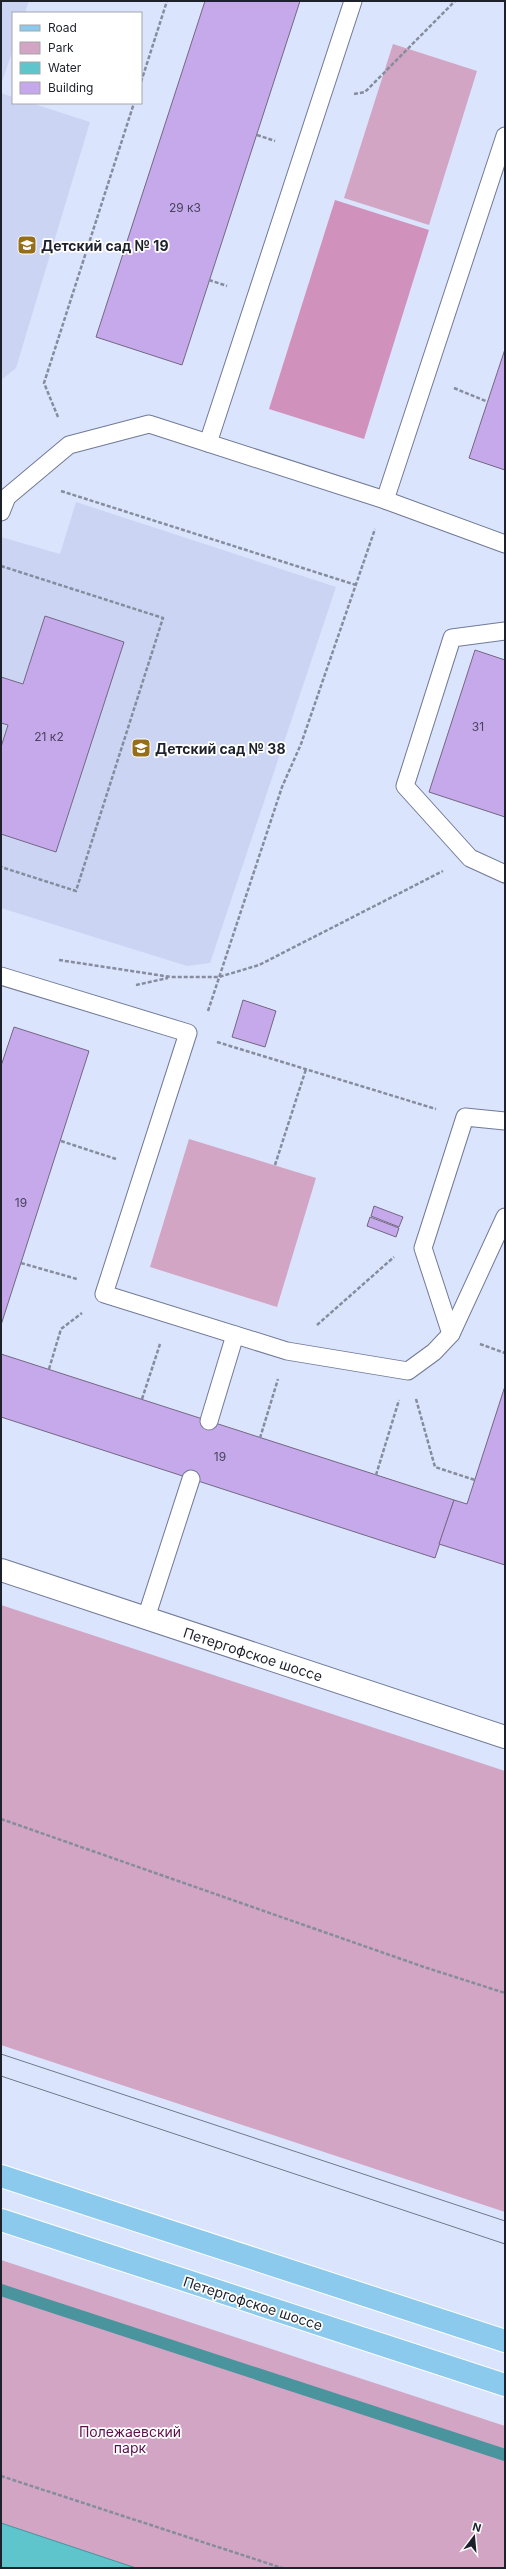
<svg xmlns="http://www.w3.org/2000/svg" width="506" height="2569" font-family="Inter,sans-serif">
<rect width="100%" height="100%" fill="#dbe4fd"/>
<g fill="#cbd5f3">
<path d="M 1,1 L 29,1 L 25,13 L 13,13 L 13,49 L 1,85 Z"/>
<path d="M 1,93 L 13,97 L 13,103 L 31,103 L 90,122 L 16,368 L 1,380 Z"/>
<path d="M 76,502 L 336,587 L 210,963 L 187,966 L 1,908 L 1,537 L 60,554 Z"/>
</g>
<g fill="#d1a5c3">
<path d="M 393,44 L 477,71 L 429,225 L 344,198 Z"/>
<path d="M 189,1139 L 316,1178 L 277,1307 L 150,1267 Z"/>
<path d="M 1,1605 L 505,1771 L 505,2212 L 1,2045 Z"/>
<path d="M 1,2260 L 505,2426 L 505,2568 L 1,2568 Z"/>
</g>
<path fill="#d191bd" d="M 335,200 L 429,230 L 364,439 L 269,409 Z"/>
<path fill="#5ec5cd" stroke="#4a949d" d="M 1,2523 L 136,2568 L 1,2568 Z"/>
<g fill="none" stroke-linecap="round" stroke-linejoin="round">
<path stroke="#4a949d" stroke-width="12" d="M 1,2290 L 505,2455"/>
</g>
<g fill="#c6a9eb" stroke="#736782">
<path d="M 205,1 L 300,1 L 182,365 L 96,337 Z"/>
<path d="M 505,349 L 505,470 L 469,458 Z"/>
<path d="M 45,616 L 124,642 L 56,852 L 1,834 L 1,747 L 8,725 L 1,723 L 1,677 L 23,684 Z"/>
<path d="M 475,650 L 505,660 L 505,817 L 429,792 Z"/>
<path d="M 243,1000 L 276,1011 L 265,1047 L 232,1037 Z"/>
<path d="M 14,1027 L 89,1051 L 1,1325 L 1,1066 Z"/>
<path d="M 374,1206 L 403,1217 L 399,1227 L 371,1216 Z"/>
<path d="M 370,1217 L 399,1228 L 396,1237 L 367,1226 Z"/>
<path d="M 1,1354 L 454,1500 L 435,1558 L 1,1417 Z"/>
<path d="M 505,1386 L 505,1565 L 439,1544 L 454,1500 L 467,1504 Z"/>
</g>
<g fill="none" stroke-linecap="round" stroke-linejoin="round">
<g stroke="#717a96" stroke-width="19">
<g id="lane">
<path d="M 208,443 L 353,1"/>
<path d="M 385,500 L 505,136"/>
<path d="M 1,512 L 7,497 L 69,445 L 149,424 L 385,500 L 505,544"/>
<path d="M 505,631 L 452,638 L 405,786 L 470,858 L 505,874"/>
<path d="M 1,976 L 188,1033 L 104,1294 L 287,1351 L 408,1371 L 434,1352 L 451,1334 L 505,1217"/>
<path d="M 451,1334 L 423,1248 L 465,1117 L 505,1121"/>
<path d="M 209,1421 L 235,1335"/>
<path d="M 146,1618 L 191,1479"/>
</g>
</g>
<g stroke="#717a96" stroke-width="24">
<path id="secondary" d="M 1,1570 L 505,1737"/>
</g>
<g stroke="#fff" stroke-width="24">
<g id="primary">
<path d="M 1,2176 L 505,2341"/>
<path d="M 1,2220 L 505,2385"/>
</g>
</g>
<g stroke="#858c9e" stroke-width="2.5" stroke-dasharray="4 2" stroke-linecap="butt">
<path d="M 141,82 L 167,1"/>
<path d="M 354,94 L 365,92 L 455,1"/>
<path d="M 257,135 L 275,141"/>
<path d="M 209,280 L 227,286"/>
<path d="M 454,388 L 488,402"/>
<path d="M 58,417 L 44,383 L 134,103"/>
<path d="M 61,491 L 356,585"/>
<path d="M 1,566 L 163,618 L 76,891 L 1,867"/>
<path d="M 59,960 L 171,977 L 219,977 L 259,965 L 443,871"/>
<path d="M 136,985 L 168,978"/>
<path d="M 208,1011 L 282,787 L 301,744 L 375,529"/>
<path d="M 217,1042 L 436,1109"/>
<path d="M 61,1141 L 116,1159"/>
<path d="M 275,1165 L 306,1069"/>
<path d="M 21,1263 L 77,1279"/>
<path d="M 317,1325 L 394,1257"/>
<path d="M 480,1344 L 505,1353"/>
<path d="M 49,1369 L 61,1329 L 82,1313"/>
<path d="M 142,1399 L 160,1344"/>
<path d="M 416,1399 L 435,1467 L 475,1480"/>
<path d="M 260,1438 L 278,1379"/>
<path d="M 376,1475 L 399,1400"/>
<path d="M 1,1819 L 424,1967 L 505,1993"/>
<path d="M 1,2476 L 282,2568"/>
</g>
<use href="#lane" stroke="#fff" stroke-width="17"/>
<use href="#secondary" stroke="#fff" stroke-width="22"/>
<use href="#primary" stroke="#8bcaec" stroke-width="22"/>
<g stroke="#73798a" stroke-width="1">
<path d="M 1,2054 L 505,2221"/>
<path d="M 1,2076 L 505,2244"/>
</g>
</g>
<defs>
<g id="school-square" transform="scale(1)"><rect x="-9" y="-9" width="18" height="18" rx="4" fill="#966e19" stroke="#fff"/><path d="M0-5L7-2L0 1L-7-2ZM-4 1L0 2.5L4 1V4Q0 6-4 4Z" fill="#fff"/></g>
</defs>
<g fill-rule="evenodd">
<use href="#school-square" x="27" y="245"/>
<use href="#school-square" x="141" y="748"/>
</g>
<g text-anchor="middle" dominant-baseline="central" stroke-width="3.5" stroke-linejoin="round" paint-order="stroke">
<g font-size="12" fill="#47435c">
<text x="185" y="207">29 к3</text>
<text x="478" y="726">31</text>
<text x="49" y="736">21 к2</text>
<text x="21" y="1202">19</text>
<text x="220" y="1456">19</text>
</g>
<g font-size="14" font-weight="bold" fill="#1d212c" stroke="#fff" text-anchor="start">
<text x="41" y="245">Детский сад № 19</text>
<text x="155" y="748">Детский сад № 38</text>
</g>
<g font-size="14" fill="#1d212c" stroke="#fff">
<text transform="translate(253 1654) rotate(18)">Петергофское шоссе</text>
<text transform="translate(253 2303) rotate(18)">Петергофское шоссе</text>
</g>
<g font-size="14" fill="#5b104b" stroke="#fff">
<text x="130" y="2431">Полежаевский<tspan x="130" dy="16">парк</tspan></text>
</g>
</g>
<rect width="506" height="2569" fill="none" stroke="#1d212c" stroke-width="4"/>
<rect x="12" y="12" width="130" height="92" fill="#ffffff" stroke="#a5a6ab"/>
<rect x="20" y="25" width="20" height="6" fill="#8bcaec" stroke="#a5a6ab"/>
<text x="48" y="32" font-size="12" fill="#1d212c">Road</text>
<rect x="20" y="42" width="20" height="12" fill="#d1a5c3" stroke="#a5a6ab"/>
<text x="48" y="52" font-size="12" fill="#1d212c">Park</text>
<rect x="20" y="62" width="20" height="12" fill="#5ec5cd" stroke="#a5a6ab"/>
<text x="48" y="72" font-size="12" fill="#1d212c">Water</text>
<rect x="20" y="82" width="20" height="12" fill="#c6a9eb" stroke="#a5a6ab"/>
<text x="48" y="92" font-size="12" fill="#1d212c">Building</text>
<g transform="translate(474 2537) rotate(16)" stroke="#ffffff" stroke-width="3" paint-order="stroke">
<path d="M0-3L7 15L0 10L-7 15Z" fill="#1d212c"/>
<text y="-6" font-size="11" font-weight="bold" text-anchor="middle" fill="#1d212c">N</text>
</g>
</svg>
